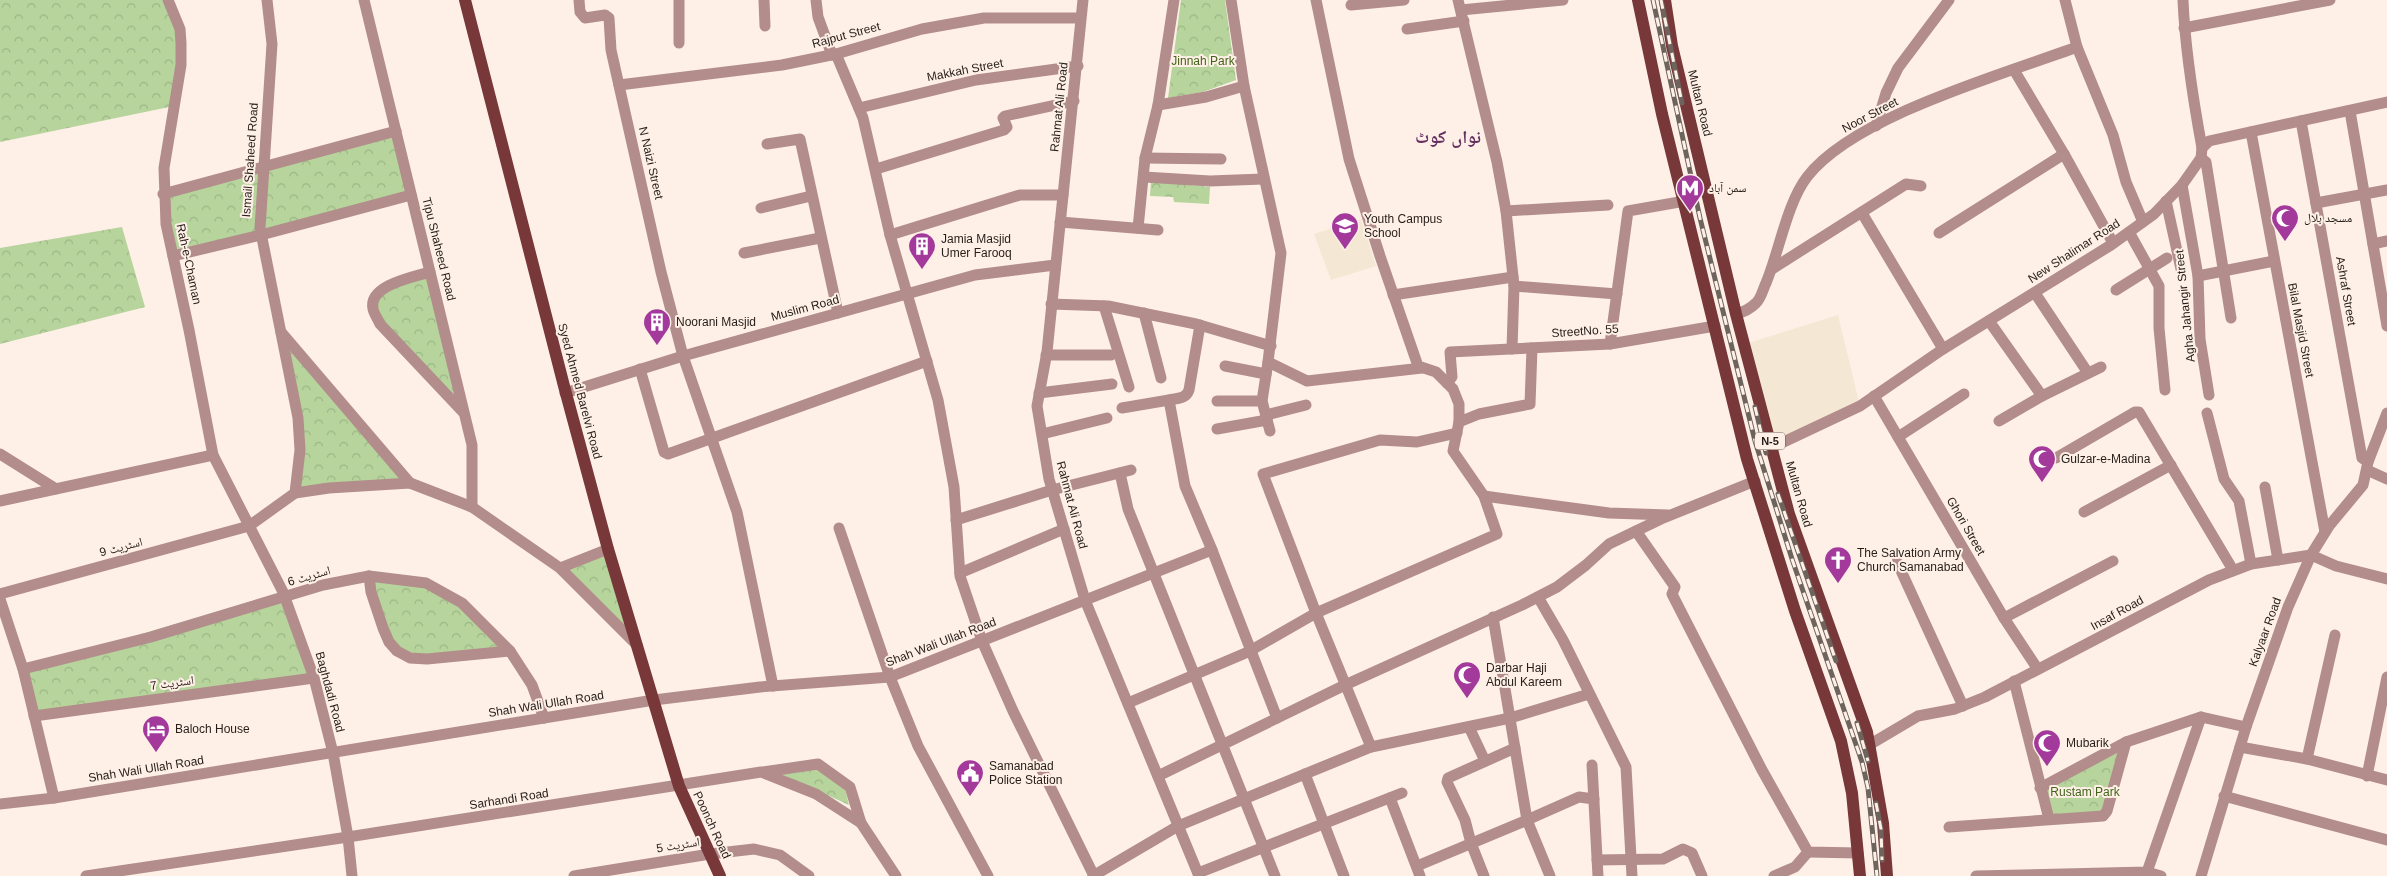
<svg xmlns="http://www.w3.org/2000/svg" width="2387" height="876" font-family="Arial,'Noto Naskh Arabic',sans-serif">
<defs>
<pattern id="park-crowns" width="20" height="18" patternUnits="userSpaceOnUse" patternTransform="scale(1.25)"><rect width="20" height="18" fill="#b6d49c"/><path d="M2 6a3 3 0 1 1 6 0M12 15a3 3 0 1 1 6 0" fill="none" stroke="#9cb686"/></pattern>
</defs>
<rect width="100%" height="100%" fill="#fef0e7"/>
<g fill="#f4e7d3">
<path d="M 1361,219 L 1376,266 L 1331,280 L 1314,234 Z"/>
<path d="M 1838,315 L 1860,406 L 1773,454 L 1742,345 Z"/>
</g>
<g fill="url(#park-crowns)">
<path d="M 0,0 L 169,0 L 178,26 L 174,106 L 0,142 Z"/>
<path d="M 1181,0 L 1225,0 L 1236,80 L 1203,92 L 1168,98 Z"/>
<path d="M 396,131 L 411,195 L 173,256 L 167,191 Z"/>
<path d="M 1151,181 L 1210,187 L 1209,204 L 1174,202 L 1173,197 L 1150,196 Z"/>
<path d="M 122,227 L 145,307 L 0,344 L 0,248 Z"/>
<path d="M 430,272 L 464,413 L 380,324 L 373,301 L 380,291 Z"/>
<path d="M 280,331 L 410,483 L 292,495 L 300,450 Z"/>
<path d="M 608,549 L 639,647 L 560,568 Z"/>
<path d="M 369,576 L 426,583 L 462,603 L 510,651 L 449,658 L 397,651 Z"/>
<path d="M 283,592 L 314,678 L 34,716 L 23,669 Z"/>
<path d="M 2126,742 L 2107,811 L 2049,819 L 2042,787 Z"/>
<path d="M 817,769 L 845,789 L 849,805 L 781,774 Z"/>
</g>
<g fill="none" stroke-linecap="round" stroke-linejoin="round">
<g stroke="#b38d8b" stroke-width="11">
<path d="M 168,0 L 180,29 L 181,43 L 181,65 L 164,168 L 166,224 L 189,330 L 213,455 L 283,592 L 314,678 L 333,753 L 348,837 L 352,876"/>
<path d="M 364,0 L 472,445 L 472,507"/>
<path d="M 579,0 L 580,12 L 585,18 L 605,15 L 609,18 L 611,50 L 661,272 L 683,356 L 737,512 L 773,686"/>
<path d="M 764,0 L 765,26"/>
<path d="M 816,0 L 818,17 L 832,55"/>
<path d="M 1083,0 L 1047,352 L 1037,406 L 1049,479 L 1085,600 L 1199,876"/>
<path d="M 1458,0 L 1497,162 L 1506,211 L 1514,286 L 1512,349"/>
<path d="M 2065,0 L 2077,47 L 2113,135 L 2126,182 L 2143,222"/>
<path d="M 2183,0 C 2185,50 2193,99 2202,148"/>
<path d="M 1351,5 L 1404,0"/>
<path d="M 1461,10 L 1563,0"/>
<path d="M 2184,28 L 2330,0"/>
<path d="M 1407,29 L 1464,21"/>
<path d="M 679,43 L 679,0"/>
<path d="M 836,54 L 863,118 L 890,235 L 938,400 L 954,487 L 960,576 L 982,641 L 1013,711 L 1094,876"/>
<path d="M 2014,70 L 2064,154 L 2113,243"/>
<path d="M 619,85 L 782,65 L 836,54 L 922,29 L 984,18 L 1080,18"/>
<path d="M 1244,86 L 1281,253 L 1268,362 L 1307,381 L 1422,368"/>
<path d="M 1158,105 L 1206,97 L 1244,86 L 1231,0"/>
<path d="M 859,108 L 976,80 L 1078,66"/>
<path d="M 2350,111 L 2387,326"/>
<path d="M 2301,121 L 2362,458 L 2368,462"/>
<path d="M 1876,126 L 1886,93 L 1898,68 L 1949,0"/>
<path d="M 2251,132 L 2325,532"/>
<path d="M 767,144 L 800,139 L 838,313"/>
<path d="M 1145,158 L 1221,159"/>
<path d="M 2201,158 L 2206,162 L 2231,318"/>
<path d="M 876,169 L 1004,130 L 1007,127 L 1003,118 L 1005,116 L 1074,101"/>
<path d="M 1144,177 L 1210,181 L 1263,179"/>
<path d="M 2182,185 L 2198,276 L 2200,339 L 2209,395"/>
<path d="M 163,194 L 396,131"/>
<path d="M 2166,201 L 2181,269"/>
<path d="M 2316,203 L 2387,190"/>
<path d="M 761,208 L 811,196"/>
<path d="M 1506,211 L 1608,205"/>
<path d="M 1862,213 L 1943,349"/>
<path d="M 1060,222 L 1158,230"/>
<path d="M 1138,228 L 1145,158 L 1158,105 L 1174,0"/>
<path d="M 2129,232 L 2159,286 L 2159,328 L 2165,390"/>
<path d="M 1939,233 L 2064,154"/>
<path d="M 890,235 L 1020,195 L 1063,195"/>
<path d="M 2373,244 L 2387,241"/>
<path d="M 744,253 L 820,238"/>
<path d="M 173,256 L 261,235 L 411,195"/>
<path d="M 1772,269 L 1906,184 L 1921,186"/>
<path d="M 430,272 C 414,277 368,285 373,309 C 374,314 378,319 380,324 L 463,412"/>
<path d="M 2198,276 L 2274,261"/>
<path d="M 1514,286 L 1617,294"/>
<path d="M 2116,290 L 2167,258"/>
<path d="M 2035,293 L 2088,373"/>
<path d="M 1393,295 L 1513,277"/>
<path d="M 1051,304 L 1108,306 L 1196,324 L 1271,346"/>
<path d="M 1104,306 L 1129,387"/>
<path d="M 1144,313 L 1161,378"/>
<path d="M 1736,314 C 1744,312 1750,309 1756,303 C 1761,299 1763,289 1766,283 C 1779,252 1787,203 1807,177 C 1854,116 2004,74 2077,47"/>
<path d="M 1989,321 L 2042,396"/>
<path d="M 1200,325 L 1189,390 C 1186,399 1178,398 1169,400 L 1185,486 L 1212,550 L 1277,718"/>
<path d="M 281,332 L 410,483"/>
<path d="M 1610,344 L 1628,211 L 1685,201"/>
<path d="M 1046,355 L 1111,355"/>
<path d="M 1268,362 L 1262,401 L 1270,431"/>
<path d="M 1225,366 L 1266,374"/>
<path d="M 640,369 L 664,452 L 668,454 L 927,361"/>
<path d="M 1447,383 L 1452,377 L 1450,352 L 1610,344 L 1715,326"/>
<path d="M 565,393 L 683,356 L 975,275 L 1055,265"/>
<path d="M 1039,393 L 1112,384"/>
<path d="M 1874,396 L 2004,618 L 2037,668"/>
<path d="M 1217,401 L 1262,401"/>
<path d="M 1122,408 L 1169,400"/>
<path d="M 2207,413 L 2224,479 L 2239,501 L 2251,564"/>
<path d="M 1266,415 L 1306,405"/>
<path d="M 1999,421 L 2042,396 L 2101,367"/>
<path d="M 1459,422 L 1479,414 L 1530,404 L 1532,348"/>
<path d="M 1217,429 L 1267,420"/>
<path d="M 1042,434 L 1107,418"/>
<path d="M 1898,437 L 1964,394"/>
<path d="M 1771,448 L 1860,406 L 1943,349 L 2111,245 L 2154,214 L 2182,185 L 2201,158 L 2202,148 L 2209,141 L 2387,102"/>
<path d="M 0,454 L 56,489"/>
<path d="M 2056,458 L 2135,412 L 2139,412 L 2233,570"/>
<path d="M 2367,470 L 2387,479"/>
<path d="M 1120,473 L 1128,509 L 1275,876"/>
<path d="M 2265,487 L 2278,560"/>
<path d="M 295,493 L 329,488 L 410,483 L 472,507 L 560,568 L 637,645"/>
<path d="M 1484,496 L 1609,513 L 1668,515"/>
<path d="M 0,501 L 213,455"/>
<path d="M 2084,512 L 2171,465"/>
<path d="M 956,520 L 1052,490 L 1131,470"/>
<path d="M 839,528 L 890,677 L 918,746 L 988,876"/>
<path d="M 1636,531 L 1675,587 L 1672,594 L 1762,770 L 1808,852 L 1858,853"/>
<path d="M 1897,562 L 1963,706"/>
<path d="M 560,568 L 608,549"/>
<path d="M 960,573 L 1064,529"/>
<path d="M 369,576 L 371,592 L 383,628 L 389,642 L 397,651 L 410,658 L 427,659 L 510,651"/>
<path d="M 0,594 L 249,526 L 295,493 L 300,450 L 298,418 L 260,228 L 272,44 L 267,0"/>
<path d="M 1538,597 L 1563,640 L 1626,767 L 1632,876"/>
<path d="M 0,599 L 23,669 L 54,798"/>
<path d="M 1493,617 L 1527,820 L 1579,797 L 1594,799"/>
<path d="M 2004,618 L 2113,561"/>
<path d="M 23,669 L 151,637 L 323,585 L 369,576 L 426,583 L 462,603 L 510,651 L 532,685 L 544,718"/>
<path d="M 2014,681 L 2049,819"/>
<path d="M 1128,703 L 1248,652 L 1316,613 L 1497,534 L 1484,496 L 1453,451 L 1459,422 L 1459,404 L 1453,389 L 1436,372 L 1418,366 L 1380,256 L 1349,159 L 1316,0"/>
<path d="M 34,716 L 314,678"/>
<path d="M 1469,727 L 1485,761"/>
<path d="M 1869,745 L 1918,716 L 1955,709 L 1985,697 L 2209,580 L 2251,564 L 2311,555 L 2336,566 L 2387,579"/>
<path d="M 1371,747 L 1316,613 L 1263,474 L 1380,440 L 1417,442 L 1457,433"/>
<path d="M 2240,747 L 2307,759 L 2387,780"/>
<path d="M 2307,759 L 2335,635"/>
<path d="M 1592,765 L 1598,876"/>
<path d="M 763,772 L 818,764 L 850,787 L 861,823"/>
<path d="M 1305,774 L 1344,876"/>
<path d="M 1158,776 L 1345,685 L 1522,605 L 1557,587 L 1586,565 L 1609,544 L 1661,519 L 1755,481"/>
<path d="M 2367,776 L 2387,677"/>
<path d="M 2040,788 L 2126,742 L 2201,717 L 2246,727"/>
<path d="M 2224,796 L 2387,840"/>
<path d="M 1390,798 L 1420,876"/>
<path d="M 0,804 L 54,798 L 654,700 L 760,687 L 890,677 L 1212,550"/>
<path d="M 1949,827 L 2103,816 L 2107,811 L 2126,742"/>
<path d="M 1597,860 L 1663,859 L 1683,849 L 1692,853 L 1702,876"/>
<path d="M 1417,866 L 1527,820 L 1550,876"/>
<path d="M 2147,872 L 2161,876"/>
<path d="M 1198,873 L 1402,793"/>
<path d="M 86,876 L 348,837 L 761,772 L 816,794 L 861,823 L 896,876"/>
<path d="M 574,876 L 710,854 L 754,849 L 780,855 L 809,876"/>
<path d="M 1093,876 L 1178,826 L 1371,747 L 1510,718 L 1589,694"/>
<path d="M 1484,876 L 1471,843 L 1465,820 L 1447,782 L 1448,778 L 1515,748"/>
<path d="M 1774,876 L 1795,867 L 1808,852"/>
<path d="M 1976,876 L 2147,872 L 2201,717"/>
<path d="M 2201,876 L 2246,727 L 2288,607 L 2311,555 L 2329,526 L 2363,485 L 2368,462 L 2387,413"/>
</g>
<g stroke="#783839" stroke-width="12">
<path d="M 465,0 L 564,386 L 608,549 L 679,786 L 720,876"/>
<path d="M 1638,0 L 1662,114 L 1747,459 L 1795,611 L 1841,741 L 1852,793 L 1860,876"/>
<path d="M 1665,0 L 1672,46 L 1736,314 L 1789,514 L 1867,732 L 1883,823 L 1887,876"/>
</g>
<g stroke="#6e645e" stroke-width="5">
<g id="rail">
<path d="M 1653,0 L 1700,218 L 1755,441 L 1792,559 L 1862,762 L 1868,788 L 1877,876"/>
<path d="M 1661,0 L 1682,103"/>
<path d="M 1755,407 L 1766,453"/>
<path d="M 1778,494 L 1836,661"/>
<path d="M 1857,723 L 1868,761"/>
<path d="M 1876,803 L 1881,829 L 1882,860"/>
</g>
</g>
<use href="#rail" stroke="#fef0e7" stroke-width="3" stroke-dasharray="9" stroke-linecap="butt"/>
</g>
<defs>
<g id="metro-pin" transform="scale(1.4375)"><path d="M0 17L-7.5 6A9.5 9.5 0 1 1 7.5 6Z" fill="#a2399b" stroke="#fef0e7"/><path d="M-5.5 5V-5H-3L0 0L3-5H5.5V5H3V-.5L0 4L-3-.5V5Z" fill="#fff"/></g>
<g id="mosque-pin" transform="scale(1.4375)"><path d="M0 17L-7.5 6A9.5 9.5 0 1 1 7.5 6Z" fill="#a2399b" stroke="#fef0e7"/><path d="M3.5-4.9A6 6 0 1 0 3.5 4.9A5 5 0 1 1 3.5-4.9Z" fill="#fff"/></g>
<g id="school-pin" transform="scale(1.4375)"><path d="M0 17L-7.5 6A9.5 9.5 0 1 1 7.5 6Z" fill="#a2399b" stroke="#fef0e7"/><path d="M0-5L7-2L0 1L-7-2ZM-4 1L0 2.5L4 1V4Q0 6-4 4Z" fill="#fff"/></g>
<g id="building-pin" transform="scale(1.4375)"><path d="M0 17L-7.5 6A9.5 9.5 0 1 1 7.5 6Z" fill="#a2399b" stroke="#fef0e7"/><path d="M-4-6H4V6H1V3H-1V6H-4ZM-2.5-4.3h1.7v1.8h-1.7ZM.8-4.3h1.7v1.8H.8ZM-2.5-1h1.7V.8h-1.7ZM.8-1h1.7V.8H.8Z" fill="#fff"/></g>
<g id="church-pin" transform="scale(1.4375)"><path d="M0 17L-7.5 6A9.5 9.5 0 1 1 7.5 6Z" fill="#a2399b" stroke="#fef0e7"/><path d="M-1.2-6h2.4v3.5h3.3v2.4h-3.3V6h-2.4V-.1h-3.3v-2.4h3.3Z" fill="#fff"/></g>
<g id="hotel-pin" transform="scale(1.4375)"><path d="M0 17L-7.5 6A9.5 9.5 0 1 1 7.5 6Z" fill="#a2399b" stroke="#fef0e7"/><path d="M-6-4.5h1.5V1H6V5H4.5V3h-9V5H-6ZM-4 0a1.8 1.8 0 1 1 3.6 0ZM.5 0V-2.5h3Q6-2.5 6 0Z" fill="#fff"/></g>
<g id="civic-pin" transform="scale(1.4375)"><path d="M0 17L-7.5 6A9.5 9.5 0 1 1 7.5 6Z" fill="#a2399b" stroke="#fef0e7"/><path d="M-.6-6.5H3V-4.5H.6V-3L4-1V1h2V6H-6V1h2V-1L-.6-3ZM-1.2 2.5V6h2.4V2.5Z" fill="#fff"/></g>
</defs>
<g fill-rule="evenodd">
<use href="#metro-pin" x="1690" y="188"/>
<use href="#mosque-pin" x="2285" y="218"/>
<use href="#school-pin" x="1345" y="226"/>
<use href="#building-pin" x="922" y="246"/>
<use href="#building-pin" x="657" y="322"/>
<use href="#mosque-pin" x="2042" y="459"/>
<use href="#church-pin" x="1838" y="560"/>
<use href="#mosque-pin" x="1467" y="675"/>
<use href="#hotel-pin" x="156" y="729"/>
<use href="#mosque-pin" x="2047" y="743"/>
<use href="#civic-pin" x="970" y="773"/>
</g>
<g text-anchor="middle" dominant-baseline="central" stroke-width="4" stroke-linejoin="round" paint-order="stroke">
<rect fill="#fef0e7" stroke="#665c56" stroke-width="1" x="1755" y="432.5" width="30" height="17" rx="4"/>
<g font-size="11" font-weight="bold" fill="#251d18">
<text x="1770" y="441">N-5</text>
</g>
<g font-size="12" fill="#251d18" stroke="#fef0e7">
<text transform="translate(846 35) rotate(-15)">Rajput Street</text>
<text transform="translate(965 70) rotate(-11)">Makkah Street</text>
<text transform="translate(1700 103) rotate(76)">Multan Road</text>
<text transform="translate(1059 107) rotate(-84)">Rahmat Ali Road</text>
<text transform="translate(1870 115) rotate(-28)">Noor Street</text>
<text transform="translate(250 160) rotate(-86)">Ismail Shaheed Road</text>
<text transform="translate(651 163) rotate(77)">N Naizi Street</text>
<text transform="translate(439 249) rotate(76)">Tipu Shaheed Road</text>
<text transform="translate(2074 251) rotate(-33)">New Shalimar Road</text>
<text transform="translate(189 264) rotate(78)">Rah-e-Chaman</text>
<text transform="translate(2346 291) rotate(80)">Ashraf Street</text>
<text transform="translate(2185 306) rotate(-96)">Agha Jahangir Street</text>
<text transform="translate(805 308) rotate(-15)">Muslim Road</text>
<text transform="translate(2301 330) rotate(79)">Bilal Masjid Street</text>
<text transform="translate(1585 331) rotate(-4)">StreetNo. 55</text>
<text transform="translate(580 391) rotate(75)">Syed Ahmed Barelvi Road</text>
<text transform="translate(1799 494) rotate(74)">Multan Road</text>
<text transform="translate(1072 505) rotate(75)">Rahmat Ali Road</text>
<text transform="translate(1966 526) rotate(60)">Ghori Street</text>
<text transform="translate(121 547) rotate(-15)">اسٹریٹ 9</text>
<text transform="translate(309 576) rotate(-16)">اسٹریٹ 6</text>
<text transform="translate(2117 613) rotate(-29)">Insaf Road</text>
<text transform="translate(2265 632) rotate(-70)">Kalyaar Road</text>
<text transform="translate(941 642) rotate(-21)">Shah Wali Ullah Road</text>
<text transform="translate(172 683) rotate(-8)">اسٹریٹ 7</text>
<text transform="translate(330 692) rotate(75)">Baghdadi Road</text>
<text transform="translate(546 704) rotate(-9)">Shah Wali Ullah Road</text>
<text transform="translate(146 769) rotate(-9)">Shah Wali Ullah Road</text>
<text transform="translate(509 799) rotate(-9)">Sarhandi Road</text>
<text transform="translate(712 825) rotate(65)">Poonch Road</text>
<text transform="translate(678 845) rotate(-9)">اسٹریٹ 5</text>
</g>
<g font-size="12" fill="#42641a" stroke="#fef0e7">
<text x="1203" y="61">Jinnah Park</text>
<text x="2085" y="792">Rustam Park</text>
</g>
<g font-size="12" fill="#251d18" stroke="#fef0e7" text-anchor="start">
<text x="1709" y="188">سمن آباد</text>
<text x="2304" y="218">مسجد بلال</text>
<text x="1364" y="219">Youth Campus<tspan x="1364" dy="14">School</tspan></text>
<text x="941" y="239">Jamia Masjid<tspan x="941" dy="14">Umer Farooq</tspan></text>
<text x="676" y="322">Noorani Masjid</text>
<text x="2061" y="459">Gulzar-e-Madina</text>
<text x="1857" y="553">The Salvation Army<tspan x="1857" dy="14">Church Samanabad</tspan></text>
<text x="1486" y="668">Darbar Haji<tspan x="1486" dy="14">Abdul Kareem</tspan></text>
<text x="175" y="729">Baloch House</text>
<text x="2066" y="743">Mubarik</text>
<text x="989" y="766">Samanabad<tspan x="989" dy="14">Police Station</tspan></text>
</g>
<g font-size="18" font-weight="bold" fill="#653161" stroke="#fef0e7">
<text x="1448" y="137">نواں کوٹ</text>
</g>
</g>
</svg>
